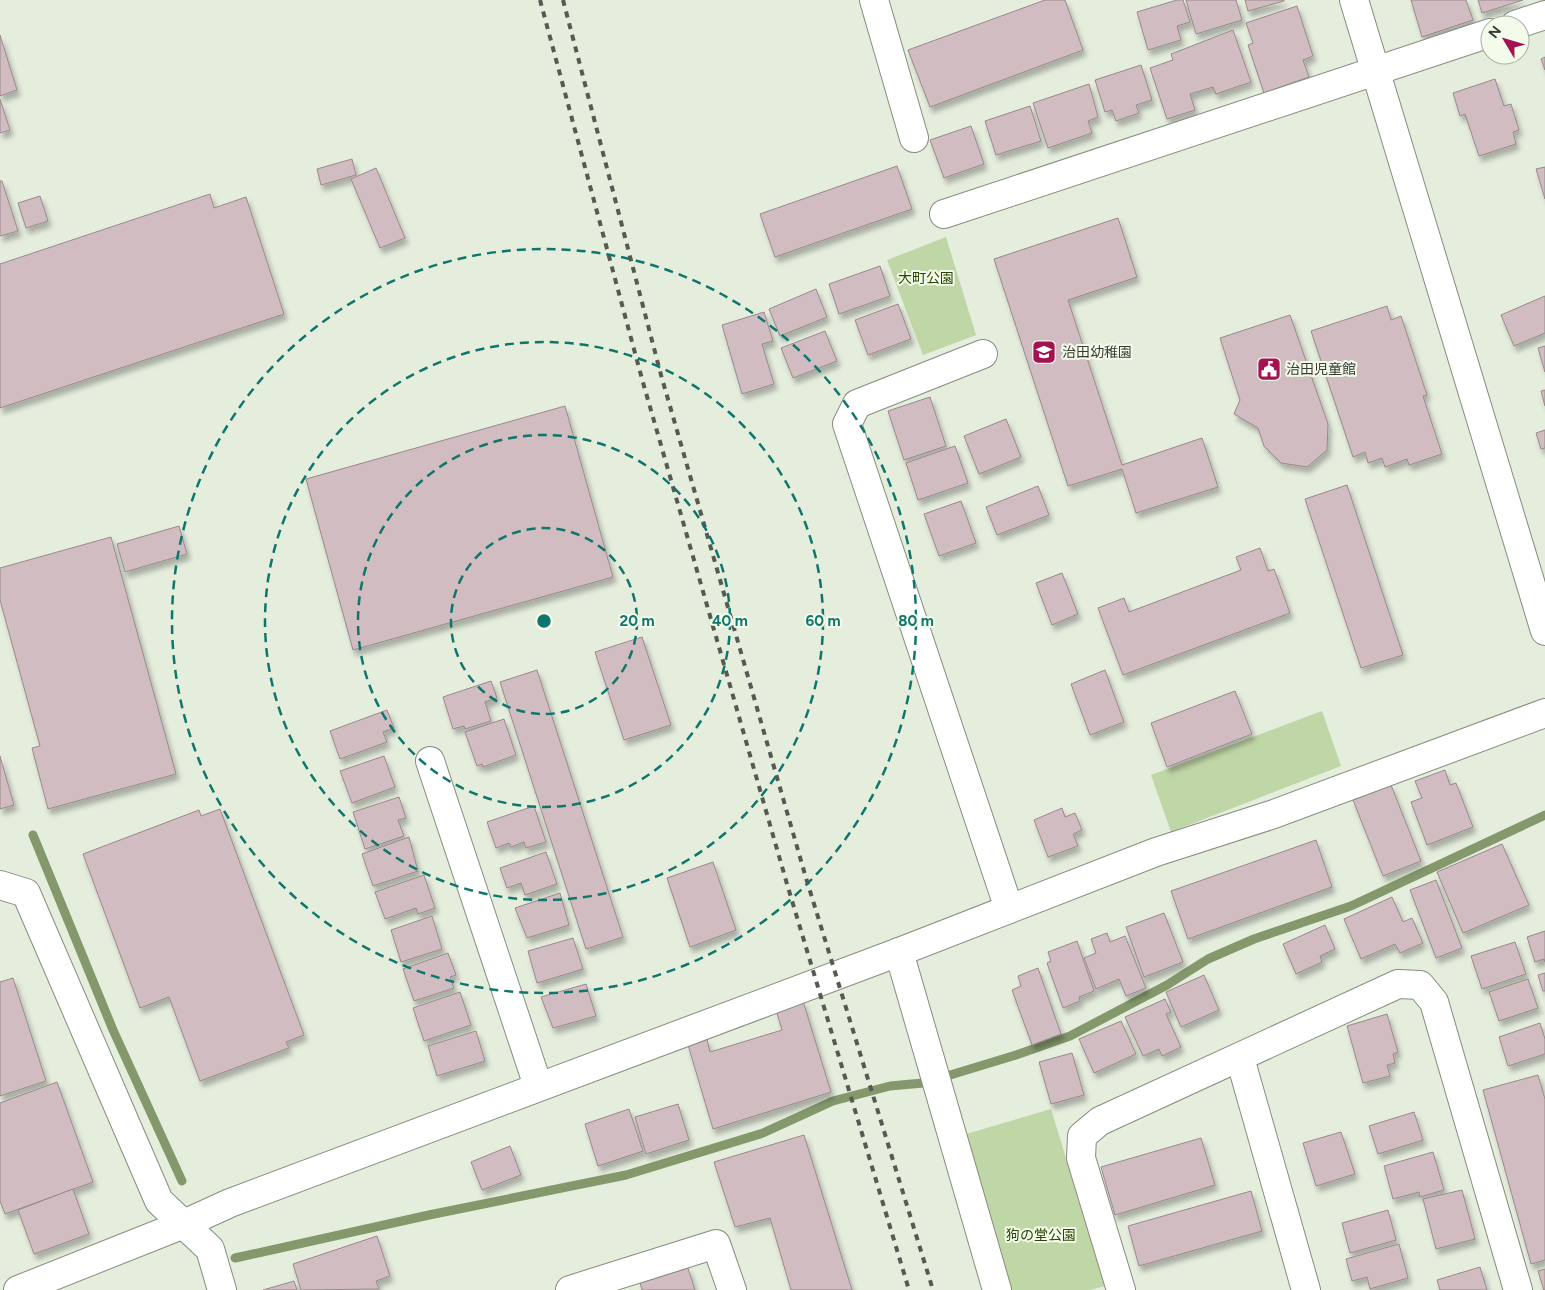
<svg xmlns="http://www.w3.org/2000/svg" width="1545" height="1290" font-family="Figtree,'Noto Sans JP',sans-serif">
<defs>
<filter id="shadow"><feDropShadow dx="3" dy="5.5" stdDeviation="2.5" flood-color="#0004"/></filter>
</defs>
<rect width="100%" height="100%" fill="#e5eddd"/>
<g fill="#bfd6a6">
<path d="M 946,237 L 976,335 L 923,355 L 887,260 Z"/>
<path d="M 1322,711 L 1341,766 L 1171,832 L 1151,775 Z"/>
<path d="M 1051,1109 L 1105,1286 L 1090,1290 L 1009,1290 L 963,1135 Z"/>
</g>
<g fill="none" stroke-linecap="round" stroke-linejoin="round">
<g stroke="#84986c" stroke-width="9">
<path d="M 33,835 L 113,1030 L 182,1181"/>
<path d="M 947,1076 L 1016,1055 L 1070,1036 L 1167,985 L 1208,959 L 1254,939 L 1351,906 L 1545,815"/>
<path d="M 235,1258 L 429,1215 L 626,1175 L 763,1133 L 833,1101 L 890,1086 L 923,1083"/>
</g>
</g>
<g fill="#d1bdc1" stroke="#9a888c" filter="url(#shadow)">
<path d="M 1045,0 L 1065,0 L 1083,50 L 930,107 L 908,50 Z"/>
<path d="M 1177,0 L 1183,0 L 1190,22 L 1177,26 L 1181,40 L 1148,50 L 1137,12 Z"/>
<path d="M 1186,0 L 1236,0 L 1242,20 L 1196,34 Z"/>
<path d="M 1245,0 L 1284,0 L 1284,1 L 1248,11 Z"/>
<path d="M 1411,0 L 1466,0 L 1473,20 L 1422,37 Z"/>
<path d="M 1478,0 L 1523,0 L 1482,13 Z"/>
<path d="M 1297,6 L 1313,56 L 1303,60 L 1309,77 L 1264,93 L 1248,45 L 1253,43 L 1246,23 Z"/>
<path d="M 1233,30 L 1251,82 L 1216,94 L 1213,87 L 1190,94 L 1195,110 L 1167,119 L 1150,68 L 1173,60 L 1171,54 Z"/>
<path d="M 0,35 L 17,90 L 0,96 Z"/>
<path d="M 1545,57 L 1545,70 L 1541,59 Z"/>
<path d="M 1141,65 L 1152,100 L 1136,105 L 1139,113 L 1116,121 L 1112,110 L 1105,112 L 1095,80 Z"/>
<path d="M 1495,79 L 1504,106 L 1511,104 L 1519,130 L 1513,132 L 1516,144 L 1479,156 L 1465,114 L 1460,116 L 1453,93 Z"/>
<path d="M 1089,84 L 1098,117 L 1088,121 L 1092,133 L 1048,148 L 1033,103 Z"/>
<path d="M 0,99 L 10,130 L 0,133 Z"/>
<path d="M 1030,106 L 1041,141 L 996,155 L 985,121 Z"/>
<path d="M 971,126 L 984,164 L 944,178 L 930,140 Z"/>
<path d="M 352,159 L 356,175 L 321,185 L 317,169 Z"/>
<path d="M 897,166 L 912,209 L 775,257 L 760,214 Z"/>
<path d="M 1545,167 L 1545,199 L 1536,169 Z"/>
<path d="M 376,168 L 405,238 L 380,248 L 351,179 Z"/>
<path d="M 0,181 L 2,181 L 18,231 L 0,236 Z"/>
<path d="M 210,194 L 214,208 L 246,197 L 284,314 L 0,408 L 0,264 Z"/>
<path d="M 40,196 L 48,221 L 26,228 L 18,203 Z"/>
<path d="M 1118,218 L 1137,277 L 1068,300 L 1122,465 L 1202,438 L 1218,487 L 1136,513 L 1122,469 L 1068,486 L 994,259 Z"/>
<path d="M 880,266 L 890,296 L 839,314 L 829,284 Z"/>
<path d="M 816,289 L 827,317 L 780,336 L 769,309 Z"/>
<path d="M 1545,296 L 1545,333 L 1514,346 L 1501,315 Z"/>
<path d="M 898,304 L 911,339 L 868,355 L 855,320 Z"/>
<path d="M 1387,306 L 1391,320 L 1401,316 L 1427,395 L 1423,396 L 1442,454 L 1409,465 L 1407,459 L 1385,467 L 1382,458 L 1368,463 L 1365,452 L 1353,457 L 1311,331 Z"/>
<path d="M 764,312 L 773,341 L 762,344 L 774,384 L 742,394 L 722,325 Z"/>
<path d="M 1290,315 L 1328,424 L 1327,450 L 1307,467 L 1281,463 L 1264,446 L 1258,428 L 1234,414 L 1240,400 L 1220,338 Z"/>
<path d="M 825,331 L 837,361 L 793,378 L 781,348 Z"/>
<path d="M 1545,346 L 1545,372 L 1538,348 Z"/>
<path d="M 1545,390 L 1545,406 L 1541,391 Z"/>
<path d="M 930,397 L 946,446 L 904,460 L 888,411 Z"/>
<path d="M 565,406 L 613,577 L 353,650 L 306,479 Z"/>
<path d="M 1006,419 L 1021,457 L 979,474 L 964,436 Z"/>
<path d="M 1545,430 L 1545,448 L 1541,449 L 1536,433 Z"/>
<path d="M 955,446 L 968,483 L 918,500 L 906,463 Z"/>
<path d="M 1347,485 L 1403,655 L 1361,668 L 1305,499 Z"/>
<path d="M 1038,486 L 1049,515 L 997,535 L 986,507 Z"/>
<path d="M 961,501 L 976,543 L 939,556 L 924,514 Z"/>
<path d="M 179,526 L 187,554 L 125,572 L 117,544 Z"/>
<path d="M 111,537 L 176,774 L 48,809 L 32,748 L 40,746 L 0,600 L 0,568 Z"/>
<path d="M 1260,548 L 1268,571 L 1274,569 L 1290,613 L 1123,675 L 1098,608 L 1124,598 L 1129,612 L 1241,570 L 1236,557 Z"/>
<path d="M 1062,573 L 1078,614 L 1052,625 L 1036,583 Z"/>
<path d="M 642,637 L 671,725 L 624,740 L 595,652 Z"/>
<path d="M 537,670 L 623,937 L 586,949 L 500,682 Z"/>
<path d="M 1105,670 L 1124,722 L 1090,735 L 1071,684 Z"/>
<path d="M 491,681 L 497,698 L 485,702 L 491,721 L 465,729 L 464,726 L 453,729 L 443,697 Z"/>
<path d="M 1235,691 L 1252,734 L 1167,767 L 1151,723 Z"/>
<path d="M 387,710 L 394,728 L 383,732 L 387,742 L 340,759 L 330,731 Z"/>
<path d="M 504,719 L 516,755 L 483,767 L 482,764 L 477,766 L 465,732 Z"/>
<path d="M 0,756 L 14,805 L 0,809 Z"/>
<path d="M 384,756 L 395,787 L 352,803 L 340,771 Z"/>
<path d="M 1445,770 L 1450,785 L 1456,783 L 1473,827 L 1427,845 L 1411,802 L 1422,798 L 1415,781 Z"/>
<path d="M 1391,785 L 1421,861 L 1383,876 L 1353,800 Z"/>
<path d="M 399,797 L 406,818 L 398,820 L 404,836 L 365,849 L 353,812 Z"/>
<path d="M 534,806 L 546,842 L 526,848 L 524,842 L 511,847 L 509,843 L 496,848 L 487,822 Z"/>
<path d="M 1062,808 L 1065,817 L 1075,813 L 1082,830 L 1073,834 L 1078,846 L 1048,857 L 1034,820 Z"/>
<path d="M 220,809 L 304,1035 L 286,1042 L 289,1048 L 200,1081 L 169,997 L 140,1008 L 83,854 L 199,810 L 201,816 Z"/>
<path d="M 409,837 L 418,871 L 373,886 L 362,854 Z"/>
<path d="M 1316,840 L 1332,887 L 1188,939 L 1171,891 Z"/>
<path d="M 1502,844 L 1529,905 L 1463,933 L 1437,872 Z"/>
<path d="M 546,852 L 557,884 L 525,895 L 521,883 L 507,888 L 500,868 Z"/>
<path d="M 713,862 L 736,930 L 690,947 L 667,878 Z"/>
<path d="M 424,875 L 435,908 L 418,914 L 416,908 L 385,919 L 375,892 Z"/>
<path d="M 1436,880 L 1462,948 L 1436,958 L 1410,890 Z"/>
<path d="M 560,893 L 569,925 L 527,938 L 515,908 Z"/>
<path d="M 1392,897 L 1403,922 L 1412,918 L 1423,943 L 1400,953 L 1395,944 L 1361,959 L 1344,919 Z"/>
<path d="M 1164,913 L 1183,962 L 1144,977 L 1126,927 Z"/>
<path d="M 432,916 L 442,949 L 401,962 L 391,930 Z"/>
<path d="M 1325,925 L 1335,949 L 1320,956 L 1322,962 L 1296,974 L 1283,944 Z"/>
<path d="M 1545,931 L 1545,962 L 1544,959 L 1535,962 L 1527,937 Z"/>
<path d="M 1107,933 L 1110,942 L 1125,936 L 1146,988 L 1126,996 L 1119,979 L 1096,989 L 1084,958 L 1096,953 L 1091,939 Z"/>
<path d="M 573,938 L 583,969 L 537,983 L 528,951 Z"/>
<path d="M 1077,941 L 1094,991 L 1079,997 L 1080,1001 L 1063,1008 L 1047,963 L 1051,961 L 1048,952 Z"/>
<path d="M 1515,942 L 1526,974 L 1482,989 L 1471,956 Z"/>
<path d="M 448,953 L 456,975 L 450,977 L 454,988 L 414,1001 L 403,969 Z"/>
<path d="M 1038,968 L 1061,1034 L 1032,1045 L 1012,990 L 1021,986 L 1018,976 Z"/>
<path d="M 1545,973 L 1545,991 L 1543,991 L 1538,975 Z"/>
<path d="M 1204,975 L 1219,1010 L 1181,1027 L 1166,992 Z"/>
<path d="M 13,978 L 46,1081 L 0,1096 L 0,982 Z"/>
<path d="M 1528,979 L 1538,1008 L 1499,1021 L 1489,992 Z"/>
<path d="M 586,984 L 596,1016 L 553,1028 L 541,997 Z"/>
<path d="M 460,992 L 471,1025 L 424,1041 L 413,1008 Z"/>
<path d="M 1165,999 L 1171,1012 L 1166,1014 L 1181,1047 L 1162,1056 L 1159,1049 L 1143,1056 L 1125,1017 Z"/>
<path d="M 803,1001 L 831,1092 L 713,1129 L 688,1045 L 707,1039 L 710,1052 L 782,1030 L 776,1010 Z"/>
<path d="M 1387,1014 L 1398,1052 L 1393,1054 L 1395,1063 L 1387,1065 L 1390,1076 L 1363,1083 L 1347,1026 Z"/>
<path d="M 1121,1021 L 1136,1054 L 1094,1073 L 1079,1039 Z"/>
<path d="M 1540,1023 L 1545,1039 L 1545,1054 L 1508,1066 L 1499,1037 Z"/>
<path d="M 476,1031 L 485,1061 L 437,1076 L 428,1046 Z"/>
<path d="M 1072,1053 L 1084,1095 L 1051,1104 L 1039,1062 Z"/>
<path d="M 1538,1075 L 1545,1099 L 1545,1260 L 1531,1264 L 1483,1090 Z"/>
<path d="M 57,1082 L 93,1182 L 5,1214 L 0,1201 L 0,1103 Z"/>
<path d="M 678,1104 L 689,1140 L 646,1154 L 635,1117 Z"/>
<path d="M 629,1109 L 643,1151 L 598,1166 L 585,1124 Z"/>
<path d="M 1414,1112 L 1423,1140 L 1378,1154 L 1369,1126 Z"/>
<path d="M 1341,1132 L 1355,1174 L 1316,1186 L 1303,1143 Z"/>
<path d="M 804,1135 L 852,1290 L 791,1290 L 770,1218 L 735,1227 L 714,1162 Z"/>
<path d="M 1201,1138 L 1215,1185 L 1115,1215 L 1101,1167 Z"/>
<path d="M 510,1146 L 521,1175 L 482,1190 L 471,1162 Z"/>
<path d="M 1433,1152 L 1444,1190 L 1420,1197 L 1419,1192 L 1393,1199 L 1384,1166 Z"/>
<path d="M 73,1189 L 89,1234 L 34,1254 L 18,1210 Z"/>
<path d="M 1462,1190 L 1475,1239 L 1436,1249 L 1423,1199 Z"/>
<path d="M 1251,1191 L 1262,1231 L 1139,1266 L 1128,1226 Z"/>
<path d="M 1388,1210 L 1396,1240 L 1350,1253 L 1342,1223 Z"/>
<path d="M 377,1236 L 390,1276 L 376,1281 L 379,1289 L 301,1290 L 293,1264 Z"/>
<path d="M 1399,1244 L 1408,1278 L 1370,1289 L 1367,1277 L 1352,1281 L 1346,1259 Z"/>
<path d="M 1480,1267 L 1487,1290 L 1440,1290 L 1437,1280 Z"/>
<path d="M 688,1268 L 695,1290 L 642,1290 L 640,1283 Z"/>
<path d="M 1545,1269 L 1545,1290 L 1544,1290 L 1538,1271 Z"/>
<path d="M 294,1281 L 297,1290 L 263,1290 Z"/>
</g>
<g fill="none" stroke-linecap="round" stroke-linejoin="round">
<g stroke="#858d7e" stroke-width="30">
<g id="street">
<path d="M 874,0 L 914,138"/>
<path d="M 1515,25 L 1545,15"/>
<path d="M 944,214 L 1490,33"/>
<path d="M 983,354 L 857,404 L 847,424 L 1009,909"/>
<path d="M 430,761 L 538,1086"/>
<path d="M 0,885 L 26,893 L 159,1201 L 210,1249 L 222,1290"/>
<path d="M 899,952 L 997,1290"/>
<path d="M 1240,1058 L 1306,1290"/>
<path d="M 184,1224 L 230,1203 L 899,952 L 1156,852 L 1274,814 L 1545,713"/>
<path d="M 570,1290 L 716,1244 L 732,1290"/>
<path d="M 1121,1290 L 1081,1158 L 1082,1136 L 1100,1121 L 1398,984 L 1420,985 L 1434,1002 L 1518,1290"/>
</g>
</g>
<g stroke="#858d7e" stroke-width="30">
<g id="secondary">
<path d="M 1354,0 L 1545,631"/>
<path d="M 18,1290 L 184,1224"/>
</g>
</g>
<use href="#street" stroke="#fff" stroke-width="28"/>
<use href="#secondary" stroke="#fff" stroke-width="28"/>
<g stroke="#565a52" stroke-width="4" stroke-dasharray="6 6" stroke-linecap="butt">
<path d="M 540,0 L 642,379 L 787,884 L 909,1290"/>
<path d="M 563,0 L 661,375 L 806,878 L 933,1290"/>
</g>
</g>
<g fill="none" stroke="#0f766e" stroke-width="2.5" stroke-dasharray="9 6">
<circle cx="544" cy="621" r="93"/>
<circle cx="544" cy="621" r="186"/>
<circle cx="544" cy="621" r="279"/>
<circle cx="544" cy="621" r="372"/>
</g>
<defs>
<g id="school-square" transform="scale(1.25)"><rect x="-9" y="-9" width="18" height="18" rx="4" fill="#a51251" stroke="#f3fbea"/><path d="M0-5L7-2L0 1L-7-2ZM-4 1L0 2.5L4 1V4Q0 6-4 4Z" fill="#fff"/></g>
<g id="civic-square" transform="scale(1.25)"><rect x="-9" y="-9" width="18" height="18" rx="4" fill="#a51251" stroke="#f3fbea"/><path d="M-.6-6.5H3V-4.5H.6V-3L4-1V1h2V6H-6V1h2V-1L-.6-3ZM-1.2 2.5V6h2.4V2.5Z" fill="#fff"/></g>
</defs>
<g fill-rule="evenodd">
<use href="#school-square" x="1044" y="352"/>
<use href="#civic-square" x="1269" y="369"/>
</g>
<g text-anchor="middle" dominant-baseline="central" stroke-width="4" stroke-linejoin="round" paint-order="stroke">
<g font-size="14" fill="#2c4400" stroke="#f3fbea">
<text x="926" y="278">大町公園</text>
<text x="1041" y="1235">狗の堂公園</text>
</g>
<g font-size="14" fill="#3a3d37" stroke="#f3fbea" text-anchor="start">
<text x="1062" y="352">治田幼稚園</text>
<text x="1286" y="369">治田児童館</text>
</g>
</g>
<circle cx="544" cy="621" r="8" fill="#0f766e" stroke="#f3fbea" stroke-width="2.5"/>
<g font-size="15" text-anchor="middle" font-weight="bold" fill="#0f766e" stroke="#f3fbea" stroke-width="4" stroke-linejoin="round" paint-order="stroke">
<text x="637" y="626">20 m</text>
<text x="730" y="626">40 m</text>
<text x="823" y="626">60 m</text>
<text x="916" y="626">80 m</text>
</g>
<g transform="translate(1505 40) rotate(308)"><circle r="24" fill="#f3fbea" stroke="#a9afa2"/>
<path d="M0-4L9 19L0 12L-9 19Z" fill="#a51251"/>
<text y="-8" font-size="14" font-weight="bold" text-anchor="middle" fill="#3a3d37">N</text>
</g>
</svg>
